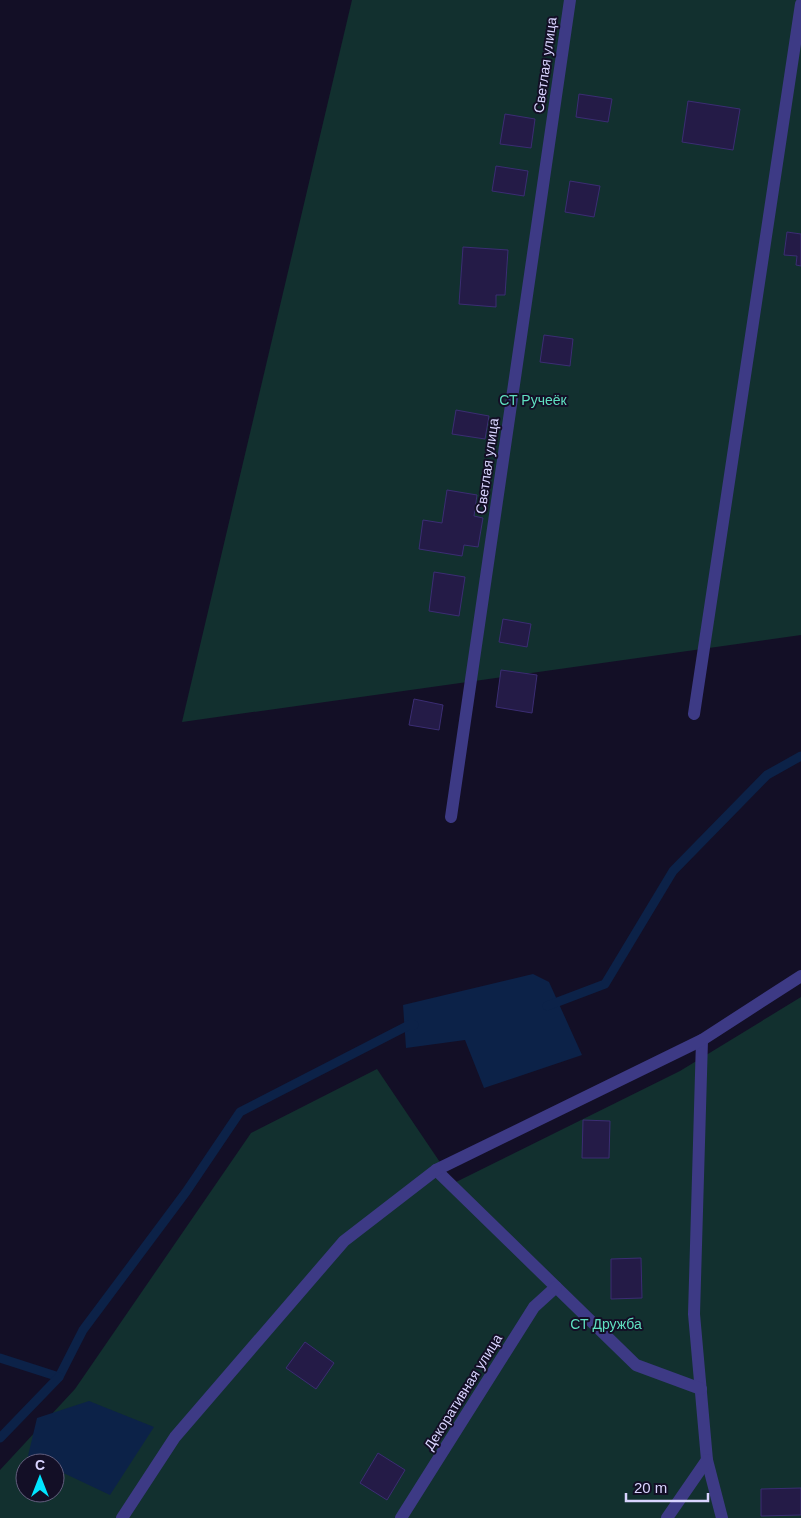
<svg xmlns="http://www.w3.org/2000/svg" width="801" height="1518" font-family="Helvetica,sans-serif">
<rect width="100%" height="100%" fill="#130f26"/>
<g fill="#12302f" fill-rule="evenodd">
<path d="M 352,0 L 801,0 L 801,635 L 182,722 Z"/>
<path d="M 801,997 L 801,1518 L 0,1518 L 0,1470 L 75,1389 L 251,1133 L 377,1069 L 454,1183 L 680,1071 ZM 25,1463 L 55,1463 L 55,1493 L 25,1493 Z"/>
</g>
<g fill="#0c2248">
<path d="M 533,974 L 549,982 L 582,1055 L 484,1088 L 465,1040 L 406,1048 L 403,1005 Z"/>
<path d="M 89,1401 L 154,1427 L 110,1495 L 55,1469 L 55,1463 L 43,1463 L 28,1456 L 37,1418 Z"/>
</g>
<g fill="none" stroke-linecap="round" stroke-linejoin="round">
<g stroke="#0c2248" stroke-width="9">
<path d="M 547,1006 L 605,984 L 673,871 L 767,775 L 801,756"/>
<path d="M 0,1358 L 59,1377 L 83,1330 L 186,1192 L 240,1112 L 409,1025 L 414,1025"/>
<path d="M 0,1438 L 59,1377"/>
</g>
</g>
<g fill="#241b47" stroke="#3b2d73">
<path d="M 579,94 L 612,99 L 608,122 L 576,117 Z"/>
<path d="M 688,101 L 740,109 L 733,150 L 682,142 Z"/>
<path d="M 505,114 L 535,119 L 531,148 L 500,144 Z"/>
<path d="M 496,166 L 528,171 L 524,196 L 492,191 Z"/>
<path d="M 570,181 L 600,186 L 594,217 L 565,212 Z"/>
<path d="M 787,232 L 801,234 L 801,266 L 796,265 L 797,256 L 784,255 Z"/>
<path d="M 463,247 L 508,250 L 505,295 L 496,295 L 496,307 L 459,304 Z"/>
<path d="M 544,335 L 573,339 L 570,366 L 540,362 Z"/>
<path d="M 456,410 L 489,416 L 485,439 L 452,434 Z"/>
<path d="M 447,490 L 477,495 L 474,516 L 483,518 L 478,547 L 464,545 L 462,556 L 419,549 L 423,520 L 442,523 Z"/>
<path d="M 434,572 L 465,577 L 459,616 L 429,611 Z"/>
<path d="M 503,619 L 531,624 L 527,647 L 499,642 Z"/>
<path d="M 501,670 L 537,675 L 532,713 L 496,707 Z"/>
<path d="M 414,699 L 443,705 L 439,730 L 409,725 Z"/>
<path d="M 583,1120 L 610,1121 L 609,1158 L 582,1158 Z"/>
<path d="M 641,1258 L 642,1298 L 611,1299 L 611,1259 Z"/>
<path d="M 305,1342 L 334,1363 L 316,1389 L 286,1368 Z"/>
<path d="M 378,1453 L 405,1470 L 387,1500 L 360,1483 Z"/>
<path d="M 801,1488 L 801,1515 L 761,1516 L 761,1489 Z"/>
</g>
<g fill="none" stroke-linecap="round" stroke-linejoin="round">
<g stroke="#3d3a85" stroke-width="12">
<path d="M 702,1040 L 694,1314 L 707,1460 L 722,1518"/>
<path d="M 436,1170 L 636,1365 L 701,1389"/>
<path d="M 122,1518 L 175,1437 L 344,1241 L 436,1170 L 702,1040 L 801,976"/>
<path d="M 401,1518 L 534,1307 L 556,1287"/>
<path d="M 667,1518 L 707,1460"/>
</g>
<g stroke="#3d3a85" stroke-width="12">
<path d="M 694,714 L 801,4"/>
<path d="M 451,817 L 570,0"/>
</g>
</g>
<g text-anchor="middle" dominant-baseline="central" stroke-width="4" stroke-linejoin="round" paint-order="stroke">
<g font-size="14" fill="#d9d4ff" stroke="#130f26">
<text transform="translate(545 65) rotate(-82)">Светлая улица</text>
<text transform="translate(487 466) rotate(-82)">Светлая улица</text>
<text transform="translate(463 1392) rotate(-58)">Декоративная улица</text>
</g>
<g font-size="14" fill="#5fe0c0" stroke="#130f26">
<text x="533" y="400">СТ Ручеёк</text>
<text x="606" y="1324">СТ Дружба</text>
</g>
</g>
<g transform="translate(40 1478)"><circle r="24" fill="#130f26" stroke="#625e7d"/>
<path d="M0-4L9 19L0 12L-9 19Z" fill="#00e5ff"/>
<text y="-8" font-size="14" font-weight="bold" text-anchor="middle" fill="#d9d4ff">С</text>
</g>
<path d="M626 1493v8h82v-8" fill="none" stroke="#d9d4ff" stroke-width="2.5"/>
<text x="634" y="1493" font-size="15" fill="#d9d4ff" stroke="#130f26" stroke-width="4" paint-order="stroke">20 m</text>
</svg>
